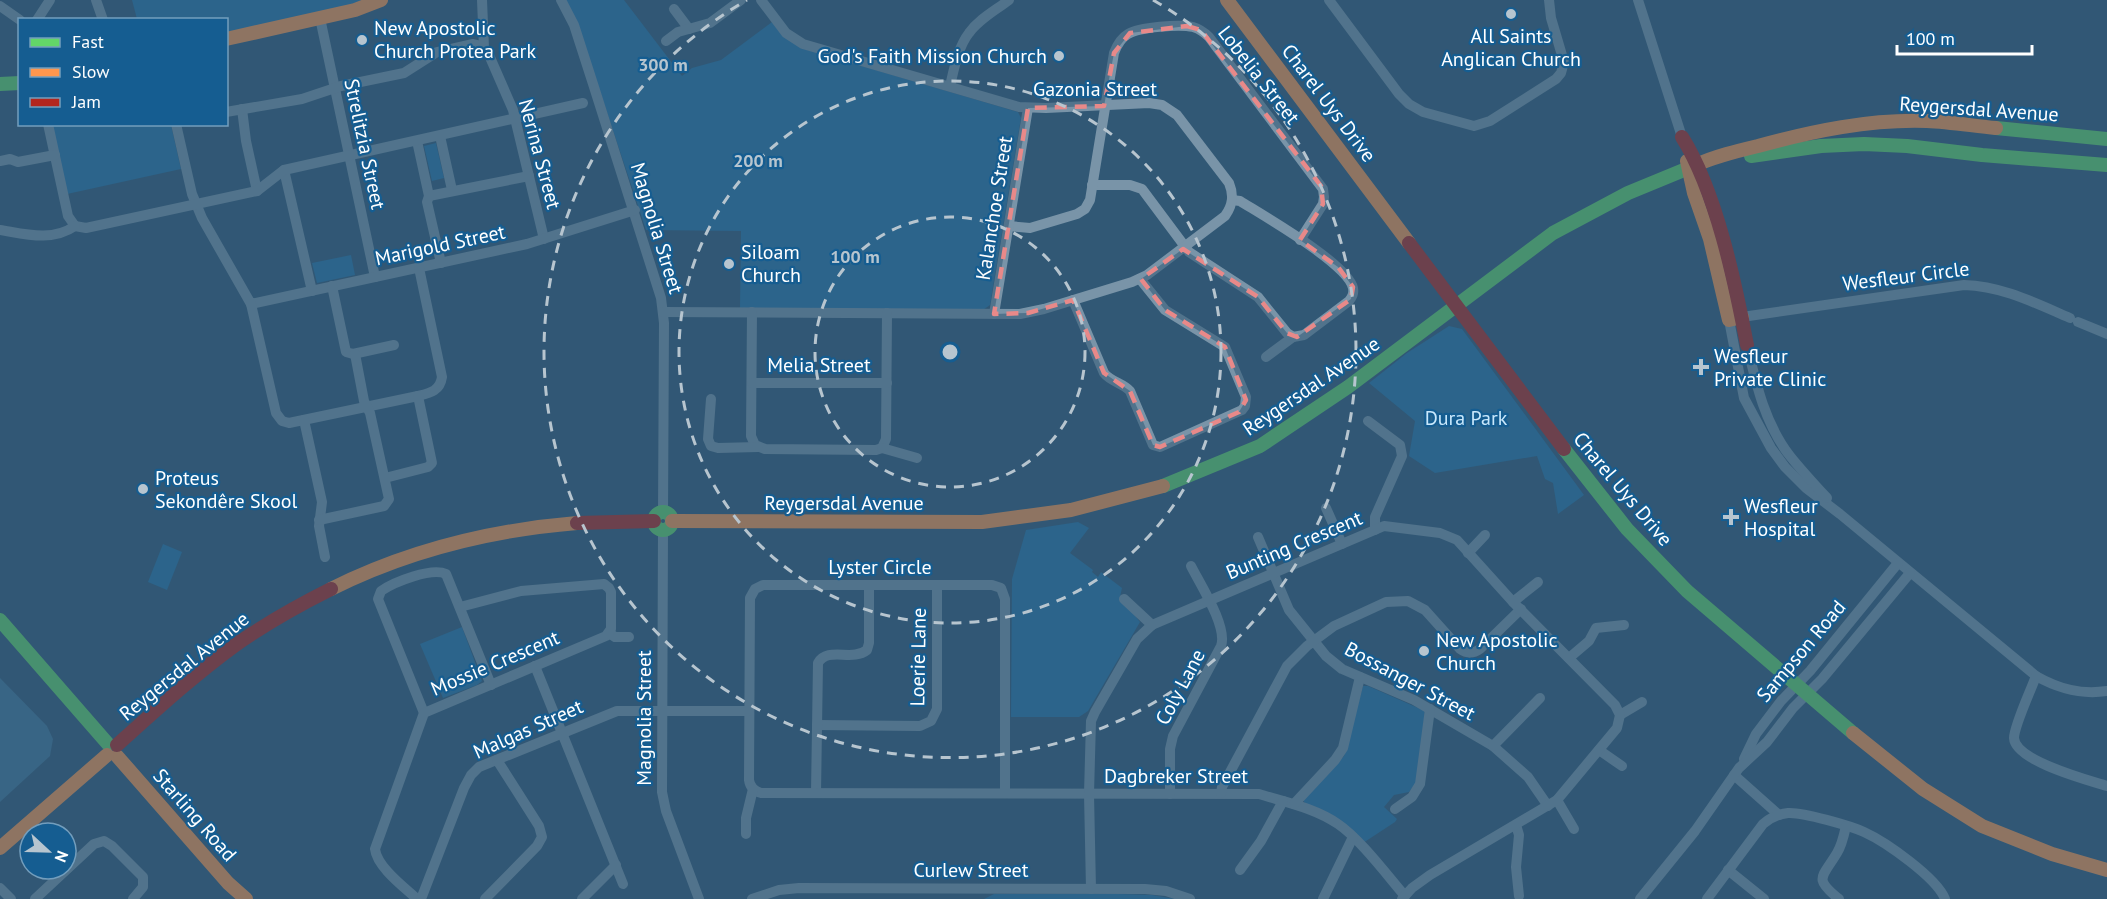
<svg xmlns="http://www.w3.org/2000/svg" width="2107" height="899" font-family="'PT Sans',sans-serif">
<rect width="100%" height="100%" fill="#315875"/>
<g fill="#2673a6">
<path d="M 132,0 L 370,0 L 227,33 L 226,20 L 137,19 Z"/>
<path d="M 566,0 L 624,0 L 682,76 L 692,68 L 721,60 L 772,22 L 784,37 L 801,48 L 1018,112 L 1021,118 L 990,305 L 983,310 L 740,308 L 741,231 L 646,230 L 581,34 Z"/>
<path d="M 52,125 L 171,125 L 181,169 L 67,194 Z"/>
<path d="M 436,143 L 444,178 L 432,181 L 424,146 Z"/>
<path d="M 351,255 L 355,275 L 317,283 L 312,263 Z"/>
<path d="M 1449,326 L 1462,329 L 1584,495 L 1558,514 L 1553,483 L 1545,479 L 1537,456 L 1435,473 L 1409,456 L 1415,421 L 1369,383 L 1407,353 Z"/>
<path d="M 1078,522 L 1089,528 L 1070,553 L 1093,570 L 1092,572 L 1098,577 L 1101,572 L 1122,588 L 1120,597 L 1140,622 L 1088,711 L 1079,717 L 1011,717 L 1012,579 L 1026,530 Z"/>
<path d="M 163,544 L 182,552 L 167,590 L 148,582 Z"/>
<path d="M 462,627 L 482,681 L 477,685 L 443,698 L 420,644 Z"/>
<path d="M 1363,686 L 1368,686 L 1425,711 L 1417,782 L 1409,792 L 1394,795 L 1384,807 L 1397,819 L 1395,822 L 1363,843 L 1304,802 L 1304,799 L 1344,756 Z"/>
<path d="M 994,894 L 1119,894 L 1152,895 L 1175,899 L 984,899 Z"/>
</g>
<path fill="#427599" d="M 0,678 L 47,726 L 53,739 L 50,756 L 0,802 Z"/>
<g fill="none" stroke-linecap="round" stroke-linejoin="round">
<g stroke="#7994a8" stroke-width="10">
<path d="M 96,0 L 103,20"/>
<path d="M 482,0 L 484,48"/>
<path d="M 561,0 L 574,25 L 594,87 L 661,298 L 664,323 L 663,513"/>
<path d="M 1329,0 L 1399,94 L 1409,104 L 1423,112 L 1474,126 L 1490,121 L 1556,79 L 1561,73 L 1564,62 L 1551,18 L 1549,0"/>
<path d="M 1638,0 L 1682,137"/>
<path d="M 0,6 L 20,20"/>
<path d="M 674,9 L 689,29"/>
<path d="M 320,18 L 375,277"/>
<path d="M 37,20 L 50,0"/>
<path d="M 666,41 L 678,32 L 710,23 L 741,0"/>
<path d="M 950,86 C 954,69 958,47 969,33 C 979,19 996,10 1009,0"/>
<path d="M 242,109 L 246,141 L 257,191"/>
<path d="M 226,112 L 302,99 L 341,86 L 404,73 L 437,52 L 472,44 L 481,46 L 489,55 L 513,110 L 544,239"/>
<path d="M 48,124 L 68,216 L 75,226"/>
<path d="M 176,124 L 192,194 L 202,218 L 251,304 L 527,244 L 635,210"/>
<path d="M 440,136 L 452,190"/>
<path d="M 417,141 L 429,196 L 427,202 L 441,263"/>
<path d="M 0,161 L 10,159 L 18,162 L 55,155"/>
<path d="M 284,170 L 312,291"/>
<path d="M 1092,185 L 1130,185 L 1142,189 L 1189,252 L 1258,297 L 1287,333 L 1293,337"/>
<path d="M 429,196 L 529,176"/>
<path d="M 1232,200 L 1240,201 C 1264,216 1348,264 1353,288 C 1354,294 1352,297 1349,301 L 1304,335 L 1293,337 L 1266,357"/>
<path d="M 75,226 L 86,228 L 257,191 L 284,170 L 583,103"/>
<path d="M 1009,226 L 1030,228 L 1077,214 L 1085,209 L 1090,200 L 1114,53 C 1117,45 1121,38 1128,34 C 1139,27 1180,24 1193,27 C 1200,29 1204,32 1209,37 L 1323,189 L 1324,197 L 1323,204 L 1300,240"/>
<path d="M 0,230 C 25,234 52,242 75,226"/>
<path d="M 332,286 L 346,352 L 353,354 L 394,345"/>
<path d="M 1073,300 L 1104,373 C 1111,382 1123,383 1130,391 L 1153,445 L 1160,447 L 1242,410 L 1245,406 L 1246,397 L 1225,347 L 1165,310 L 1140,279"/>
<path d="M 251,304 L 276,413 L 282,421 L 289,423 L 418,396 C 430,393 440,391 442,377 L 419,268"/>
<path d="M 663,312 L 1020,314 L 1044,309 L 1132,282 L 1147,275 L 1225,216 C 1233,205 1234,195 1229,183 L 1177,115 L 1162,105 L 1149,103 L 1046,108 L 1019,107 L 803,44 L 786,33 L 761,0"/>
<path d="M 752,312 L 751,436 L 755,445 L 765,449 L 876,450 L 882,448 L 886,439 L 887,313"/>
<path d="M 994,314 L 1028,108"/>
<path d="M 1742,317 L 1964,285 C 2002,286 2035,303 2070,318"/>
<path d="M 1729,320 L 1744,398 L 1771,448 L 1785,467 L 1806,488 L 1840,514 L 2036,676 C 2059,689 2081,695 2107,691"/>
<path d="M 2078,322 L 2107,334"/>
<path d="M 1747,345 C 1756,384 1765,424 1790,456 C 1802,471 1815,485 1827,498"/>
<path d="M 752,383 L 887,383"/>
<path d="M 711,399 L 708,439 L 711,446 L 718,448 L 758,447"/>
<path d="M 304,420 L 322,502 L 319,526 L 325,557"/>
<path d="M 1368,421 L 1400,445 L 1402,456 L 1375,517 L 1375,530"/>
<path d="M 882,448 L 917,458"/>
<path d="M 385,478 L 428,467 L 432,463 L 418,396"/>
<path d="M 1326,508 L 1342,544"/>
<path d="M 319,520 L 384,506 L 389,499 L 370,413 L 364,401 L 355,354"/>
<path d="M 663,530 L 662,792 L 666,811 L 699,899"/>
<path d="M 1258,537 L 1289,610 L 1326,656 L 1342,669 L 1414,700 L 1493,746 L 1528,777 L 1548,806"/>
<path d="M 1468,553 L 1485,535"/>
<path d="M 1124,599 L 1152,625"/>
<path d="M 1513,602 L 1538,582"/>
<path d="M 609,633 L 615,637 L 629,637"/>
<path d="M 1569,658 L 1589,641 L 1596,628 L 1624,625"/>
<path d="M 535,666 L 623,884"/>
<path d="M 2036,676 C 2031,690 2014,726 2014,738 C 2015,761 2088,780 2107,786"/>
<path d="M 424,713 L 378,599 L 381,591 C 394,582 432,567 446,574 L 491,685"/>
<path d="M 1620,715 L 1642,702"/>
<path d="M 817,725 L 920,726 L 931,721 L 937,709 L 937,585"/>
<path d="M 1493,746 L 1540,698"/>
<path d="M 1599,750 L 1622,766"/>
<path d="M 1744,759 L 1756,734 L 1781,701 L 1810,671 L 1898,563"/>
<path d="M 1734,775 L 1779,815"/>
<path d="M 816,793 L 818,663 C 828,646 852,662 867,650 L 869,643 L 869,585"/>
<path d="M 1005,793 L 1005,599 L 1001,588 L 992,585 L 763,585 L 755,589 L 750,598 L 749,780 C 750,787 754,791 761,793 L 1259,794 C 1285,802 1315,808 1338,824 C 1359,838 1387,875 1405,896"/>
<path d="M 1221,793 L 1222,787 L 1287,666 L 1307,646 L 1334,626 L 1386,602 L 1408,601 L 1425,610 L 1460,649 C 1467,654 1473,654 1480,649 L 1521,609"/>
<path d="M 1170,794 L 1170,749 L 1173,736 L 1221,646 C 1228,627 1200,584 1191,566"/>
<path d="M 1557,800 L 1574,829"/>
<path d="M 1294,804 L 1335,760 L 1343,748 L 1360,677"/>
<path d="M 1395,809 L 1412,797 L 1420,784 L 1430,709"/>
<path d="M 1516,825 L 1519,835 L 1516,867 L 1519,896"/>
<path d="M 746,834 L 746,818 L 753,789"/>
<path d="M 1240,870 L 1261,841 L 1283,801"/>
<path d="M 1728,870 L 1764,899"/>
<path d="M 0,888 L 11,899"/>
<path d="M 1091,889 L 1089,794 L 1091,721 L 1095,712 L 1137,639 L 1152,625 L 1384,526 L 1440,533 L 1457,540 L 1513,602 L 1615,705 L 1620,715 L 1617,728 L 1557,800 L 1430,875 L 1412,888 L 1402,899"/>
<path d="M 35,899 L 94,844 L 104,841 L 112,846 L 143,877 L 143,887 L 133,899"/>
<path d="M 417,899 C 404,887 377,867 375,849 L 424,713 L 606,636 L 611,629 L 611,592 L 609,588 L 604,584 L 521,591 L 460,607"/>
<path d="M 421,899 L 464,788 L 471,775 L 479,767 L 617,711 L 749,711"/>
<path d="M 485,899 L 537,846 L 542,837 L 539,826 L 497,760"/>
<path d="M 582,899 L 616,865"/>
<path d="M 752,899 L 779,890 L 799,888 L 1145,889 L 1166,891 L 1190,899"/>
<path d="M 1323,899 L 1353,837"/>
<path d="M 1640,899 L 1695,831 L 1739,768 L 1767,742 L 1793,708 L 1822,679 L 1910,573"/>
<path d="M 1707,899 L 1763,824 C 1770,818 1778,814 1788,813 C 1803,812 1851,826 1864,832 C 1886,842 1937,878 1945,899"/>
<path d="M 1839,899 C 1813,878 1822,878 1837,853 C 1842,845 1844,835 1846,826"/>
</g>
<g stroke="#63d668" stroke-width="14">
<path d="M 0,84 L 20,83"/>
<path d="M 1996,128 L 2107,139"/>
<path d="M 1751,156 L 1821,146 L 1864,144 L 1907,146 L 1982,155 L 2107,165"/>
<path d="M 1564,449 L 1627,529 L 1687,591 L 1853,733"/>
<path d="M 1163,486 L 1260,446 L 1348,387 L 1553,233 L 1628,193 L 1696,165"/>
<circle cx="663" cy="521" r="9"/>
<path d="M 0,620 L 108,744"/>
</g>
<g stroke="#ff974d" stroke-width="14">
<path d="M 1227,0 L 1409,243"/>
<path d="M 226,39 L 355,10 L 381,0"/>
<path d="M 1687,161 L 1694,193 L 1710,239 L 1729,320 L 1742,317"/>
<path d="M 1696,165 C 1716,156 1737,151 1758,146 C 1813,131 1870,119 1927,121 C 1950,122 1974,126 1996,128"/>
<path d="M 672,521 L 982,522 L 1071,510 L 1163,486"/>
<path d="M 331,589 C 407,551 492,530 577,523"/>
<path d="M 1853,733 L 1923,789 L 1982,826 L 2052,854 L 2107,870"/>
<path d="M 117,756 L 228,883 L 246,899"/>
<path d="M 0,848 L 107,755"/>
</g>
<g stroke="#b3261e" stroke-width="14">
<path d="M 1682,137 C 1716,191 1735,282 1747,345"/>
<path d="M 1409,243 L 1564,449"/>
<path d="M 577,523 L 654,521"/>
<path d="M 117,745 C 155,711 193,676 234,646 C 265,624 297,606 331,589"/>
</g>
</g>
<path d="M0 0H2107V899H0ZM 1187,26 L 1201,30 L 1321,186 L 1323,204 L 1300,240 L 1338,267 L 1353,287 L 1351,299 L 1297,337 L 1287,333 L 1258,297 L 1183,249 L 1141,279 L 1165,310 L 1225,347 L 1246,400 L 1239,412 L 1160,447 L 1153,445 L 1130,391 L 1104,373 L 1073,300 L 1028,313 L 994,314 L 1028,108 L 1104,106 L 1114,53 L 1130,33 Z" fill="#315875" fill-opacity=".55" fill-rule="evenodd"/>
<path fill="none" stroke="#e88989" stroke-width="4.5" stroke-dasharray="12 8" stroke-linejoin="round" d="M 1187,26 L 1201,30 L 1321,186 L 1323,204 L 1300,240 L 1338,267 L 1353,287 L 1351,299 L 1297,337 L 1287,333 L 1258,297 L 1183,249 L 1141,279 L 1165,310 L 1225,347 L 1246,400 L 1239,412 L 1160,447 L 1153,445 L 1130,391 L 1104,373 L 1073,300 L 1028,313 L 994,314 L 1028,108 L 1104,106 L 1114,53 L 1130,33 Z"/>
<g fill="none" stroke="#b7c5cf" stroke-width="3" stroke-dasharray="10 8">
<circle cx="950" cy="352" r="135"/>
<circle cx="950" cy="352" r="271"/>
<path d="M1153 0A406 406 0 1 1 747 0"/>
</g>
<g fill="#b7c5cf" stroke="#155d91" stroke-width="2">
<circle cx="1511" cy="14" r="6"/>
<circle cx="362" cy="40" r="6"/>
<circle cx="1059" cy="56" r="6"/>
<circle cx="729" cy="264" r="6"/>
<path d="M1698 358h6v6h6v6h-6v6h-6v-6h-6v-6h6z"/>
<circle cx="143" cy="489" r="6"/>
<path d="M1728 508h6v6h6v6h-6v6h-6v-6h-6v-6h6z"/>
<circle cx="1424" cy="651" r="6"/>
</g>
<g text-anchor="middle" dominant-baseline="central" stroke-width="4.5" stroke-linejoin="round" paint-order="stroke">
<g font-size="20" fill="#fff" stroke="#155d91" text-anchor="start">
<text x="374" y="28">New Apostolic<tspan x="374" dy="23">Church Protea Park</tspan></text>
<text x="1511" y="36" text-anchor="middle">All Saints<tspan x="1511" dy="23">Anglican Church</tspan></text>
<text x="1047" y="56" text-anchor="end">God's Faith Mission Church</text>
<text x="741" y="252">Siloam<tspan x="741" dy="23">Church</tspan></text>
<text x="1714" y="356">Wesfleur<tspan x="1714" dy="23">Private Clinic</tspan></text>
<text x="155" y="478">Proteus<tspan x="155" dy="23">Sekondêre Skool</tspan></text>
<text x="1744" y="506">Wesfleur<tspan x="1744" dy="23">Hospital</tspan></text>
<text x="1436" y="640">New Apostolic<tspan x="1436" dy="23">Church</tspan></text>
</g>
<g font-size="20" fill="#fff" stroke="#155d91">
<text transform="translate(1259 75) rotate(52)">Lobelia Street</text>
<text x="1095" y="89">Gazonia Street</text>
<text transform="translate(1329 103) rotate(53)">Charel Uys Drive</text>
<text transform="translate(1979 109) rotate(4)">Reygersdal Avenue</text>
<text transform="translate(365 144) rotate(78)">Strelitzia Street</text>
<text transform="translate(540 154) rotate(75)">Nerina Street</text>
<text transform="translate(994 208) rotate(-81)">Kalanchoe Street</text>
<text transform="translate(657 228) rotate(73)">Magnolia Street</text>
<text transform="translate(440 245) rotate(-12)">Marigold Street</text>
<text transform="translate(1906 276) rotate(-7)">Wesfleur Circle</text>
<text x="819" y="365">Melia Street</text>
<text transform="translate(1311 386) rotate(-34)">Reygersdal Avenue</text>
<text transform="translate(1623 489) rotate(50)">Charel Uys Drive</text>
<text x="844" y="503">Reygersdal Avenue</text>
<text transform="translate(1294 545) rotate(-23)">Bunting Crescent</text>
<text x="880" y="567">Lyster Circle</text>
<text transform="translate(1801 651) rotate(-50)">Sampson Road</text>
<text transform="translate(918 657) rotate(-89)">Loerie Lane</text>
<text transform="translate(495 663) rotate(-23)">Mossie Crescent</text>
<text transform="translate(184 666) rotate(-39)">Reygersdal Avenue</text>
<text transform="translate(1410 681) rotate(28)">Bossanger Street</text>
<text transform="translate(1180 687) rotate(-62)">Coly Lane</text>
<text transform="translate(644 718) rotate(-90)">Magnolia Street</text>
<text transform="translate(528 729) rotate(-24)">Malgas Street</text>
<text x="1176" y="776">Dagbreker Street</text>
<text transform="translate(195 815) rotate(49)">Starling Road</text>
<text x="971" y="870">Curlew Street</text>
</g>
<g font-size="20" fill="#c9e8fc" stroke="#155d91">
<text x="1466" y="418">Dura Park</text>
</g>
</g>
<circle cx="950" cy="352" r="9" fill="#b7c5cf" stroke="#155d91" stroke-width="3"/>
<g font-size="18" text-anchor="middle" font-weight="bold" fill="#b7c5cf" stroke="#155d91" stroke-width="4.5" stroke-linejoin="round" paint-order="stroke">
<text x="663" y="71">300 m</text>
<text x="758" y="167">200 m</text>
<text x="855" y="263">100 m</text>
</g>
<rect x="18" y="18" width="210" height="108" fill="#155d91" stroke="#739ebd" stroke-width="1.5"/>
<rect x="30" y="38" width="30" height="9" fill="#63d668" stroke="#739ebd" stroke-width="1.5"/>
<text x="72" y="48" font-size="18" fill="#ffffff">Fast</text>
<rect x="30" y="68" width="30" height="9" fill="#ff974d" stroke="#739ebd" stroke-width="1.5"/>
<text x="72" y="78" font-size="18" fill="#ffffff">Slow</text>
<rect x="30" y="98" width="30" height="9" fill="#b3261e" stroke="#739ebd" stroke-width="1.5"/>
<text x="72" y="108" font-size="18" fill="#ffffff">Jam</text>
<g transform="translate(48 851) rotate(112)"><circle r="28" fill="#155d91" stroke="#739ebd" stroke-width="1.5"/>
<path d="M0-4.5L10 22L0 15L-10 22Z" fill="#b7c5cf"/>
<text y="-9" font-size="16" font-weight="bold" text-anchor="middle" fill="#ffffff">N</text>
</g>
<path d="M1897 45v9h135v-9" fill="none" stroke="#ffffff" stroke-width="3"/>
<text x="1906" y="45" font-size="18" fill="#ffffff" stroke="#155d91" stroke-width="4.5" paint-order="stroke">100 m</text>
</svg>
